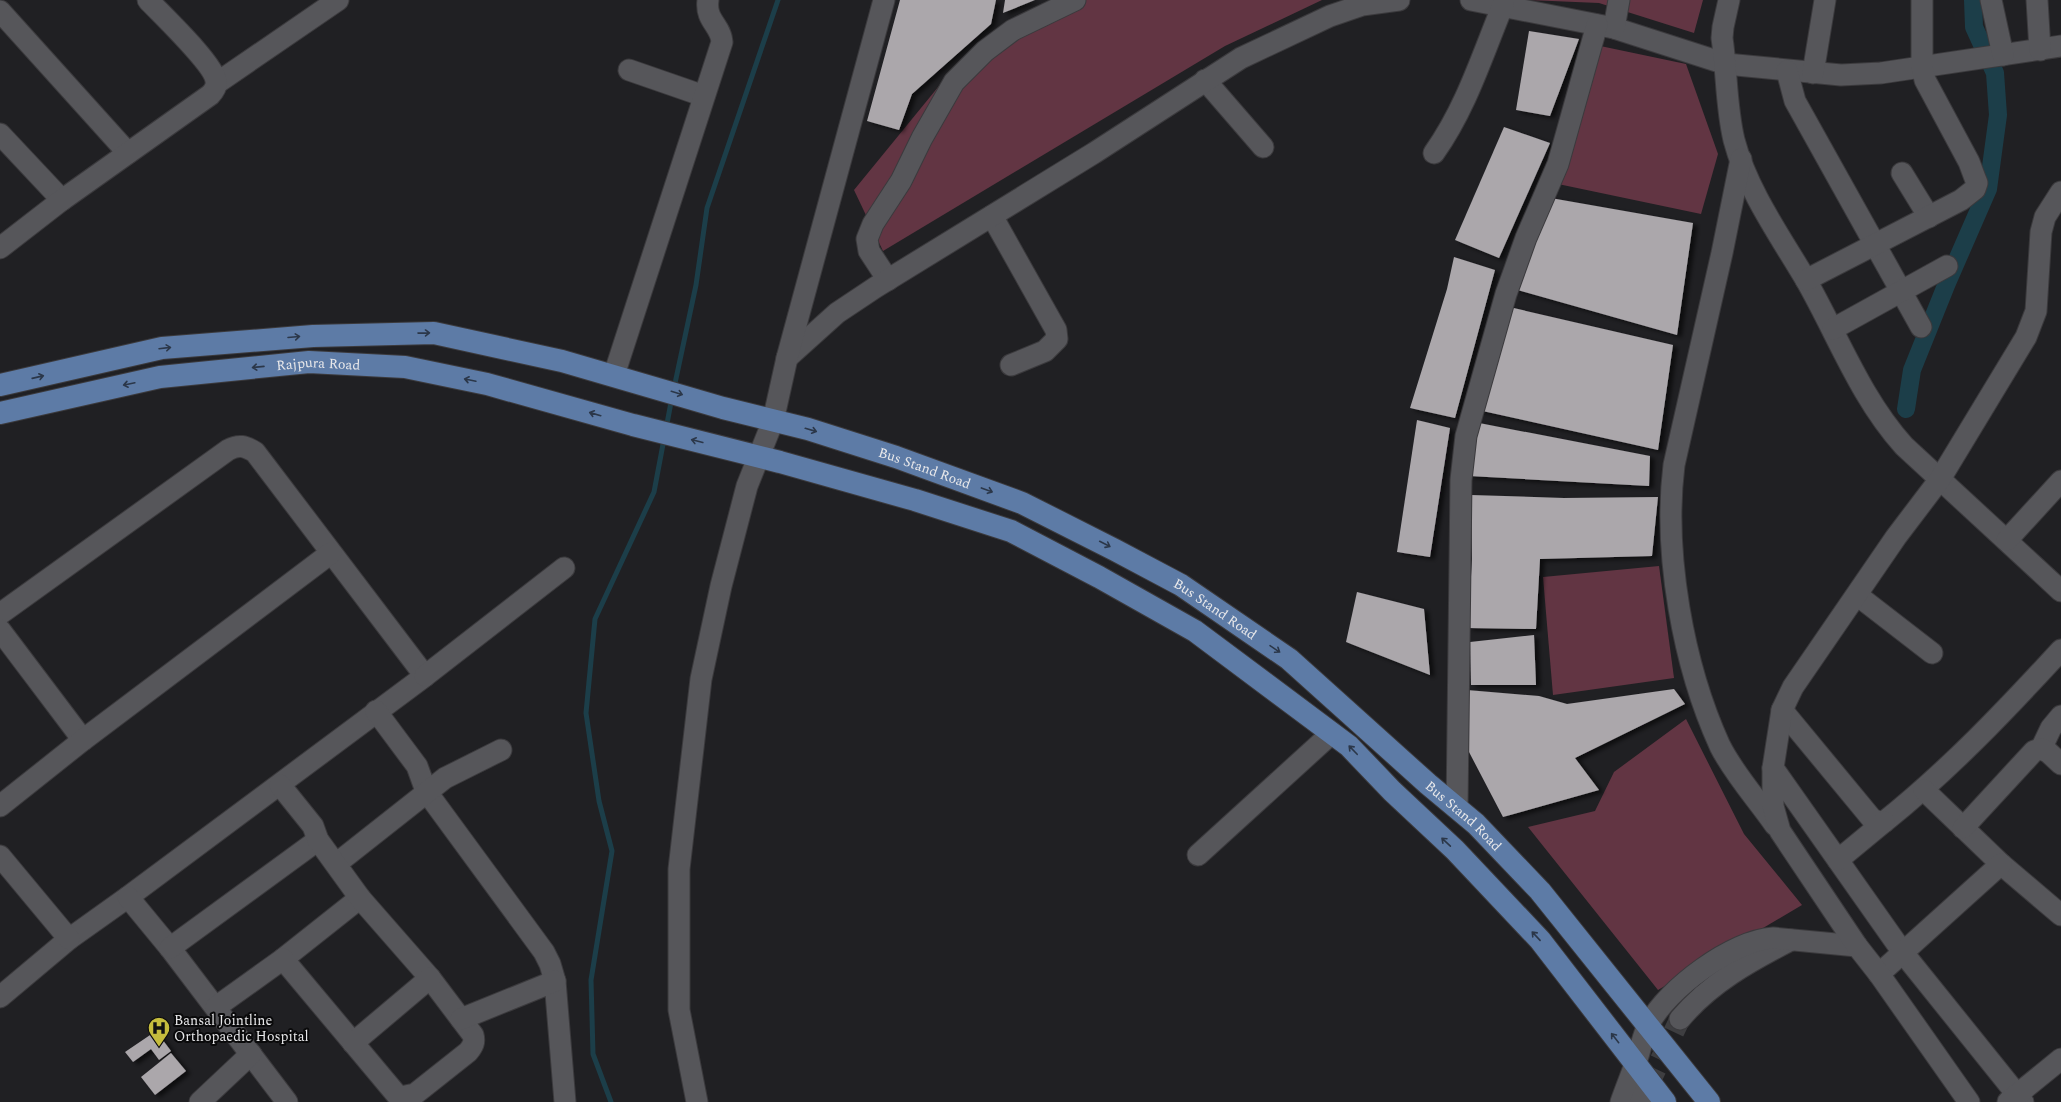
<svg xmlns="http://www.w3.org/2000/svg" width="2061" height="1102" font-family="Spectral,serif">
<defs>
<filter id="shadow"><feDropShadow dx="4.5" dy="2.5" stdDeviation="2" flood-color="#0009"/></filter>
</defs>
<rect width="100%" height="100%" fill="#202023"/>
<g fill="#623543">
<path d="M 1079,0 L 1322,0 L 1225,46 L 883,251 L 854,190 L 961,59 Z"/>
<path d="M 1528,0 L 1703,0 L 1694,33 L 1599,3 Z"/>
<path d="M 1586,43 L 1686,64 L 1718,154 L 1701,214 L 1558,184 Z"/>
<path d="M 1659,566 L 1674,678 L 1553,695 L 1543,577 Z"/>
<path d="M 1686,719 L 1744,834 L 1802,905 L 1658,990 L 1528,827 L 1595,811 L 1614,772 Z"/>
</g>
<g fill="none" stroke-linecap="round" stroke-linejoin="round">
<g stroke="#1c3e49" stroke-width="5">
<path d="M 674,388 L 696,285 L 707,208 L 778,0"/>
<path d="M 666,429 L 672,397"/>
<path d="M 611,1102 L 593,1054 L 591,980 L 612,851 L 599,801 L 586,713 L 595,619 L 654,492 L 664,439"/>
</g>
<path stroke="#1c3e49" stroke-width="18" d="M 1906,409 L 1912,370 L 1947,283 L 1988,189 L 1998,115 L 1995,73 L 1974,27 L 1973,0"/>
</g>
<g fill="#aba7ab" filter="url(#shadow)">
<path d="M 900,0 L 996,0 L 991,24 L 912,94 L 899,130 L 867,121 Z"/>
<path d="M 1005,0 L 1035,0 L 1003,13 Z"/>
<path d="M 1529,31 L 1579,39 L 1550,116 L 1516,110 Z"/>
<path d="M 1504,127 L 1550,143 L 1499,258 L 1455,240 Z"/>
<path d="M 1545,197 L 1693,223 L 1677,335 L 1514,289 Z"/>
<path d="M 1454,257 L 1495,270 L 1455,418 L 1410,408 L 1447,289 Z"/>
<path d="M 1505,306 L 1673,345 L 1658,450 L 1478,410 Z"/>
<path d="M 1417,420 L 1450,428 L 1430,557 L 1397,552 Z"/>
<path d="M 1474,422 L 1650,456 L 1649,486 L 1469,476 Z"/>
<path d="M 1471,495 L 1564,498 L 1658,497 L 1652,556 L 1540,559 L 1536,629 L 1468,628 L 1472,559 Z"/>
<path d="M 1357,592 L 1424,609 L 1430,675 L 1346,642 Z"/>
<path d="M 1534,635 L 1536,685 L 1471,685 L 1470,642 Z"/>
<path d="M 1674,689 L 1685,704 L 1575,758 L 1599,790 L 1503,817 L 1469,752 L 1467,690 L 1539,696 L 1567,704 Z"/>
<path d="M 156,1031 L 171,1051 L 159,1060 L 151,1049 L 133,1062 L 125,1052 Z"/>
<path d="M 171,1053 L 186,1071 L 155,1095 L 141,1077 Z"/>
</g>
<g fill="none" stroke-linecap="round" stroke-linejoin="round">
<path stroke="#3e3e41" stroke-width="21" stroke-dasharray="21 10" stroke-linecap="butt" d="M 1647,1088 L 1680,1019"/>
<g stroke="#3b3a3d" stroke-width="23">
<g id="minor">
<path d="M 1471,0 L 1614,28 L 1726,64 L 1841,75 L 1881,73 L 2061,46"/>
<path d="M 1729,0 L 1723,27 L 1722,38 C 1727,72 1726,107 1734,140 C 1747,190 1780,236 1806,280 C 1838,336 1860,397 1904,446 L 2061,591"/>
<path d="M 1991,0 L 2003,55"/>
<path d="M 2037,0 L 2040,50"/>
<path d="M 0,11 L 128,153"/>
<path d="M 1614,28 L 1619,0"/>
<path d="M 629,70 L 704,96"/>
<path d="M 1787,71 L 1795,101 L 1921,327"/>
<path d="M 1813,73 L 1825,0"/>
<path d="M 1205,80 L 1263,147"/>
<path d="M 217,83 L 338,0"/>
<path d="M 0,134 L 62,200"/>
<path d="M 1434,153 C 1466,108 1482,56 1503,5"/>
<path d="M 1741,159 L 1722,253 L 1674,465 C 1663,553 1683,665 1720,746 C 1734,774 1757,799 1775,825"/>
<path d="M 1902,173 L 1929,217"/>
<path d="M 992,216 L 1056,330 L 1057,339 L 1045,351 L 1011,365"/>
<path d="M 0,248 L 62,200 L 210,95 C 214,91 217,87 216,81 C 214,64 162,15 148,0"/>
<path d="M 888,280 L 869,251 L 867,239 L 873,224 L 901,181 L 922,138 L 954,82 L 985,51 L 1013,30 L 1075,0"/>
<path d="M 1806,280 L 1961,200 L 1975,189 L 1977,183 L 1975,178 L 1969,162 L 1925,80 L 1922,67 L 1922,0"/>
<path d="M 1833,329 L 1947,266"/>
<path d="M 787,358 L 837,313 L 876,287 L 1094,153 L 1241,58 L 1330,16 L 1362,5 L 1399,0"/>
<path d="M 614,375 L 722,42 C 721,25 705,21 708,0"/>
<path d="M 2007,540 L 2061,481"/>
<path d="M 1857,595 L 1932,653"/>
<path d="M 0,614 L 228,450 C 239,444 245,446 255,452 L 425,676 L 128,897 L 69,939 L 0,997"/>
<path d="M 0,630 L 83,740"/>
<path d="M 425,676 L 564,568"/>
<path d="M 1782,710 L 1872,819 L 1879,822 L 1884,822 C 1949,770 2005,711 2061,650"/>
<path d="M 376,711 L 417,766 L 426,791 L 544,952 L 550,964 L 555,981 L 565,1102"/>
<path d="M 2041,749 L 2051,728 L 2061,716"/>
<path d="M 1773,768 L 1904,954 L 2023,1102"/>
<path d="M 1924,790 L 2001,864 L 2061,915"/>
<path d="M 0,806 L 83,740 L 331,553"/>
<path d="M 1457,808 L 1461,480 L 1466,436 L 1506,294 L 1526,238 L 1558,164 L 1597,25"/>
<path d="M 1963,828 L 2034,751 L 2041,749 L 2048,752 L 2061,764"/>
<path d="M 1198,855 L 1332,733"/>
<path d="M 0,856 L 69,939"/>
<path d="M 1838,860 L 1884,822"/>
<path d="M 336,864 L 445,778 L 501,750"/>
<path d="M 128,897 L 170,948 L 287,1102"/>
<path d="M 170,948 L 318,840"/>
<path d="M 283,959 L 360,898"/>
<path d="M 1879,974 L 2001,864"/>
<path d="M 216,1007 L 283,959 L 396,1094 L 401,1097 L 415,1094 L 468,1052 C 473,1046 475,1042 473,1035 L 430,978 L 360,898 L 318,840 L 313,826 L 280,785"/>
<path d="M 461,1019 L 555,981"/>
<path d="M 1680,1019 C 1710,983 1750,961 1791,940"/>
<path d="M 353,1043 L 430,978"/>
<path d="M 200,1102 L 251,1054"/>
<path d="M 697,1102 L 679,1010 L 679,869 L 701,679 L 721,586 L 747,486 L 773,421 L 787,358 L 884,0"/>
<path d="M 1621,1102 C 1626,1088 1632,1073 1637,1059 C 1641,1048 1643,1034 1649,1024 C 1667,989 1733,940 1773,938 L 1857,946"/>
<path d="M 1641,1102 L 1647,1088"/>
<path d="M 1969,1102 L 1879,974 L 1857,946 L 1780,831 L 1773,806 L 1773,768 L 1782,710 L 1793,687 L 1896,537 L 1940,479 L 2026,337 L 2036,311 L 2041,232 L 2045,217 L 2061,192"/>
<path d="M 2008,1102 L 2061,1059"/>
</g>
</g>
<g stroke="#3b3a3d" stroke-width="24">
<g id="major">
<path id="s1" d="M 0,385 L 162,348 L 313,336 L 434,333 L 562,361 L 723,408 L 808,429 L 896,457 L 1022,503 L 1115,550 L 1181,585 L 1289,659 L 1428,784 L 1476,824 L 1540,891 L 1709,1102"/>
<path id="s2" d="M 0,413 L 160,377 L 309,362 L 405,367 L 487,384 L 633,425 L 780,462 L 915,500 L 1011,531 L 1099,577 L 1195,631 L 1349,746 L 1392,791 L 1455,850 L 1540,940 L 1665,1102"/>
</g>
</g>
<use href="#minor" stroke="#56565a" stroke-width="21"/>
<use href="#major" stroke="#5d7ba6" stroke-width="22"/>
</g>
<defs><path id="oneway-shaft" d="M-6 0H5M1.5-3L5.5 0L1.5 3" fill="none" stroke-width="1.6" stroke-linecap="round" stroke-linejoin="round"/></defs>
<g stroke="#2b3749">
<use href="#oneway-shaft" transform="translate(424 333) rotate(-1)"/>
<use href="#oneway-shaft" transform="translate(294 337) rotate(-5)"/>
<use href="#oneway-shaft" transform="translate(165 348) rotate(-7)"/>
<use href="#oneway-shaft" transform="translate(258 367) rotate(174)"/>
<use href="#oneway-shaft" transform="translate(38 377) rotate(-13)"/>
<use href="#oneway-shaft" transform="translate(470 380) rotate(-168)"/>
<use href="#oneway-shaft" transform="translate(129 384) rotate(168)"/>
<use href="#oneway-shaft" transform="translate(677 393) rotate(17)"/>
<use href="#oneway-shaft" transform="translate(595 414) rotate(-164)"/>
<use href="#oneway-shaft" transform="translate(811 430) rotate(16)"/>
<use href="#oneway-shaft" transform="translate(697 441) rotate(-166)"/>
<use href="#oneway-shaft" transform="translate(987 490) rotate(20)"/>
<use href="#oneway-shaft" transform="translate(1105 544) rotate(27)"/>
<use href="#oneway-shaft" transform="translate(1275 649) rotate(34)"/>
<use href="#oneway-shaft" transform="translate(1353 750) rotate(-134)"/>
<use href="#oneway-shaft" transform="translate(1446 842) rotate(-137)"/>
<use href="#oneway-shaft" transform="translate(1536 936) rotate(-133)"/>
<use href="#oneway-shaft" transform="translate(1615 1038) rotate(-128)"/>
</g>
<defs>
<g id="hospital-pin" transform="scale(1.15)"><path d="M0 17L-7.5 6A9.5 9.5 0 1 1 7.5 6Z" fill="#c5bc3d" stroke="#0a0a0b"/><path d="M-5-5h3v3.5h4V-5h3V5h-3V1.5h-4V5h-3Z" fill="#111"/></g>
</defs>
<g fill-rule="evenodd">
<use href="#hospital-pin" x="159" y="1028"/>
</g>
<g text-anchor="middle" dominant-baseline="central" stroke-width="4" stroke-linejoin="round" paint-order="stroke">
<g font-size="14" fill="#e8e8ea" stroke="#0a0a0b">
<text stroke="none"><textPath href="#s2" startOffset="323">Rajpura Road</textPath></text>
<text stroke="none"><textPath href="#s1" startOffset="948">Bus Stand Road</textPath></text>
<text stroke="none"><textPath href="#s1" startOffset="1272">Bus Stand Road</textPath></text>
<text stroke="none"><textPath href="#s1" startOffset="1596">Bus Stand Road</textPath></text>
</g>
<g font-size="14" fill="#e8e8ea" stroke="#0a0a0b" text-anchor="start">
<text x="174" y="1020">Bansal Jointline<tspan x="174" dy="16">Orthopaedic Hospital</tspan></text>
</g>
</g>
</svg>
